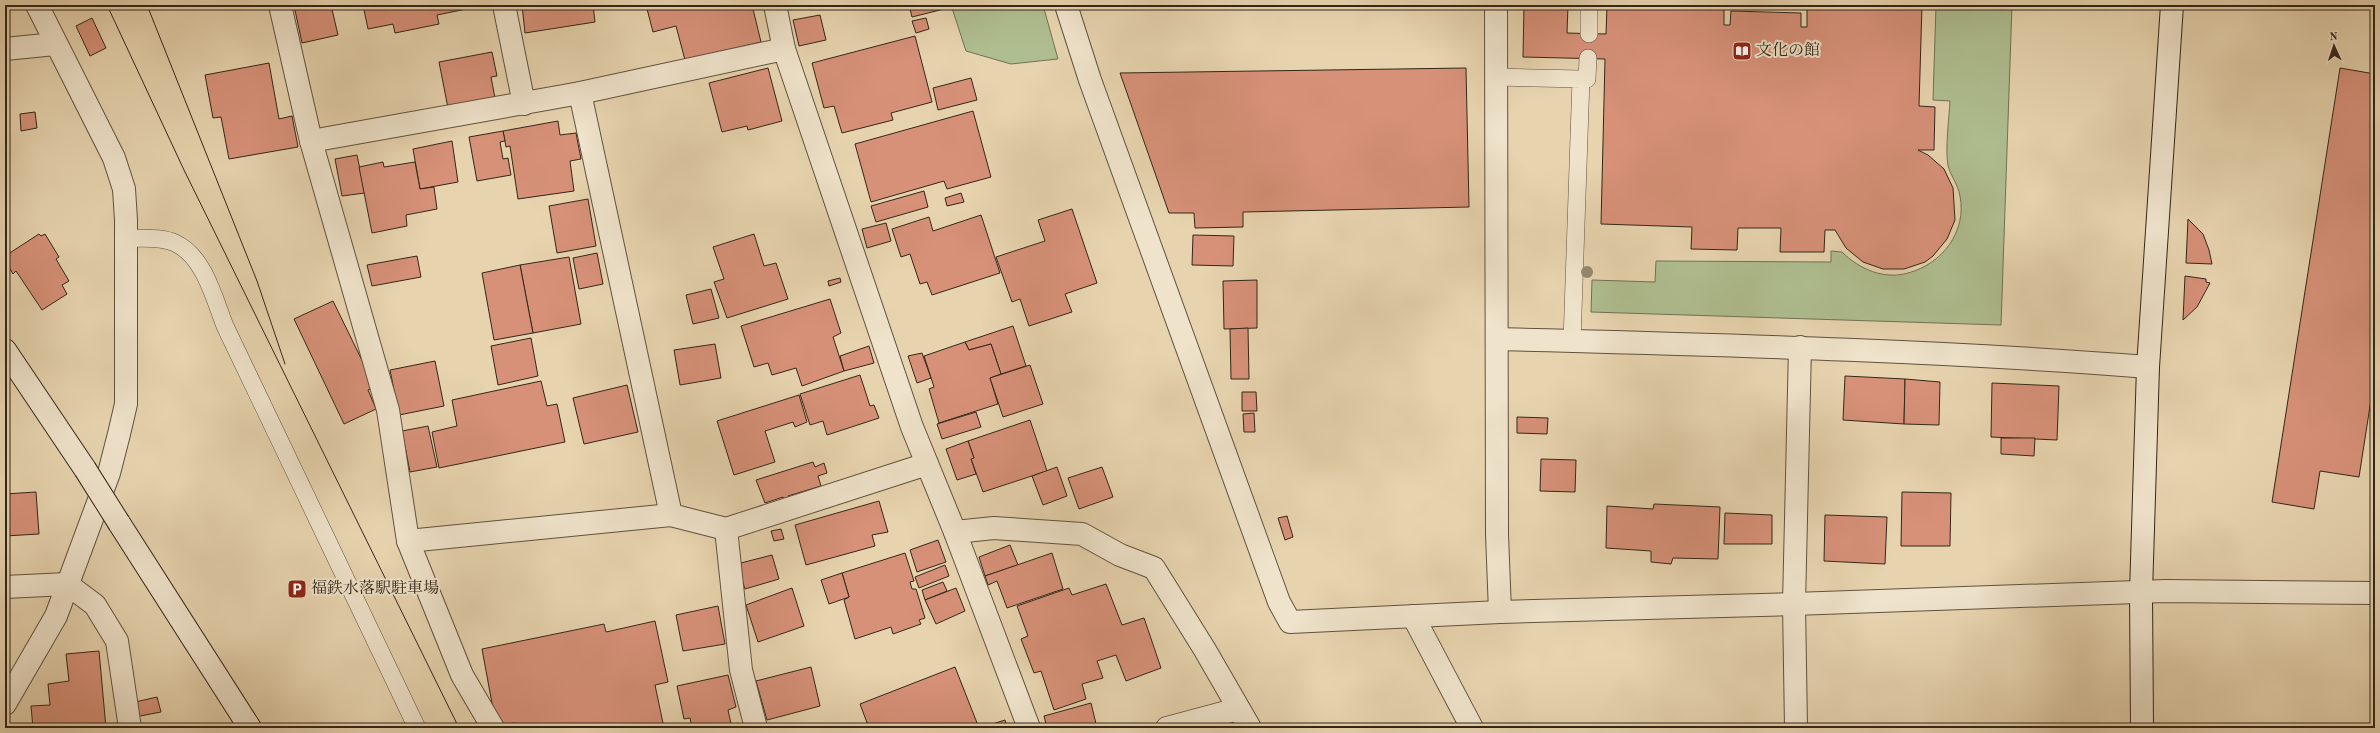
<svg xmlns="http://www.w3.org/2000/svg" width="2380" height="733" font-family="'Old Standard TT','Noto Serif JP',serif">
<rect width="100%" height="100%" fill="#e7d4af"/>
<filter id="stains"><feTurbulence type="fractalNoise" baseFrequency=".005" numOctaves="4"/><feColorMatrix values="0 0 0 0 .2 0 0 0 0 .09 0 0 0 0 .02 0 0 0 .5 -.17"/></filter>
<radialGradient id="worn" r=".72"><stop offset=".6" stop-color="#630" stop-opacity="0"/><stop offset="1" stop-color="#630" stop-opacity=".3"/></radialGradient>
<g fill="#afbe90" stroke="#717254">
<path d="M 951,5 L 1043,5 L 1058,59 L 1011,64 L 966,51 Z"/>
<path d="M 1936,5 L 2012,5 L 2001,325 L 1591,312 L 1592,280 L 1655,282 L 1656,261 L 1831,262 L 1831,251 L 1842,252 C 1859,269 1884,280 1908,273 C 1942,264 1967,232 1960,196 C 1958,184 1949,173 1948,165 C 1945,149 1949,119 1950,101 L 1933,100 Z"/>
</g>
<g fill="#d79179" stroke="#332618">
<path d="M 315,5 L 331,5 L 338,35 L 302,43 L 295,10 Z"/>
<path d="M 363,5 L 481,5 L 481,6 L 437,15 L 439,24 L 395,33 L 393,24 L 368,29 Z"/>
<path d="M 522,5 L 593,5 L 595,22 L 525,33 Z"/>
<path d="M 646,5 L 752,5 L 761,42 L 685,60 L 676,26 L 653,32 Z"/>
<path d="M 909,5 L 948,5 L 948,8 L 912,17 Z"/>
<path d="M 1524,5 L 1568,5 L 1567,33 L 1606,34 L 1607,5 L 1724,5 L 1724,25 L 1730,25 L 1731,11 L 1801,13 L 1801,27 L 1807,27 L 1807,7 L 1922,5 L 1919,106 L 1935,107 L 1934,150 L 1918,150 L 1928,155 L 1944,169 L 1953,188 L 1955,220 L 1947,239 L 1933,256 L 1925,262 L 1904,269 L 1883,269 L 1863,262 L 1846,248 L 1835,230 L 1825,230 L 1824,252 L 1780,252 L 1781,228 L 1738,228 L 1737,250 L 1691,249 L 1692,227 L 1601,224 L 1605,59 L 1523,57 Z"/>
<path d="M 820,15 L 826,40 L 799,46 L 793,20 Z"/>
<path d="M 92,18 L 106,48 L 90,56 L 76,26 Z"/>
<path d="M 926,18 L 929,29 L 916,33 L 912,21 Z"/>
<path d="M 915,36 L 932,102 L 891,113 L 893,120 L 842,133 L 834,106 L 824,108 L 812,63 Z"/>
<path d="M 492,52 L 497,76 L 491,77 L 495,98 L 448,108 L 439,62 Z"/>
<path d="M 269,63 L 279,119 L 292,116 L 298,147 L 229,159 L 221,117 L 213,118 L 205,75 Z"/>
<path d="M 768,68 L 782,121 L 748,130 L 747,126 L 722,132 L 709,83 Z"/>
<path d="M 1466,68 L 1469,207 L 1243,212 L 1243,227 L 1195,228 L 1194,213 L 1169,213 L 1120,73 Z"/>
<path d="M 2340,68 L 2375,74 L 2375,374 L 2359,477 L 2320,471 L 2314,509 L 2272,502 Z"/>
<path d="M 971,78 L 977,100 L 938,110 L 933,88 Z"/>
<path d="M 973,111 L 991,177 L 947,189 L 944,181 L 871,202 L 855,144 Z"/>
<path d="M 35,112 L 37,128 L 21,131 L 20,114 Z"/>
<path d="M 558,121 L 560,135 L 576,133 L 581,159 L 570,161 L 574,191 L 518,199 L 510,146 L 506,147 L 503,131 Z"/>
<path d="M 503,131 L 505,141 L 500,142 L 503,159 L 508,158 L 511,175 L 477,181 L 469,137 Z"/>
<path d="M 452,141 L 458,182 L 420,189 L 413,149 Z"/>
<path d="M 357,155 L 365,193 L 342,196 L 335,159 Z"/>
<path d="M 383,162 L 384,167 L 415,162 L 420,189 L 434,187 L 437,209 L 406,215 L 407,226 L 372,233 L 359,167 Z"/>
<path d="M 924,191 L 928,207 L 876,222 L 871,206 Z"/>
<path d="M 961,193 L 964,202 L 947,206 L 945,198 Z"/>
<path d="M 588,199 L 596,246 L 557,253 L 549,206 Z"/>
<path d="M 1072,209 L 1097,283 L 1065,294 L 1072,312 L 1029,326 L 1020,299 L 1012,302 L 996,257 L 1045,241 L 1038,220 Z"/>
<path d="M 981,215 L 1000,273 L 932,295 L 927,282 L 920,284 L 910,254 L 901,257 L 892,229 L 929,217 L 933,231 Z"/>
<path d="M 2188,219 L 2203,234 L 2209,250 L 2212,264 L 2186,263 Z"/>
<path d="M 886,223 L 891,241 L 867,248 L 862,229 Z"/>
<path d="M 39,234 L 41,236 L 45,234 L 59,257 L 56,259 L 69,281 L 62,285 L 67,294 L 42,310 L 16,271 L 13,274 L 5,260 L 5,256 Z"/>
<path d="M 754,234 L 764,266 L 776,263 L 788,299 L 727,318 L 714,282 L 724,279 L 713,247 Z"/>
<path d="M 1193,235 L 1234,236 L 1233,266 L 1192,265 Z"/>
<path d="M 597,253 L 603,284 L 579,289 L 573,258 Z"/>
<path d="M 417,256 L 421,277 L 372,286 L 367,265 Z"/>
<path d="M 569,257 L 581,324 L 533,333 L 520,265 Z"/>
<path d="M 520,265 L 533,333 L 494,340 L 482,273 Z"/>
<path d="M 2185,276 L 2206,279 L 2206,282 L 2210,283 L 2197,307 L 2183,320 Z"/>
<path d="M 840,278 L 841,282 L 829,286 L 828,281 Z"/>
<path d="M 1257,280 L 1257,328 L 1224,329 L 1223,281 Z"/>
<path d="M 711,289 L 719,318 L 693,324 L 686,295 Z"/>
<path d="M 830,299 L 841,333 L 833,337 L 844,371 L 802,386 L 796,368 L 772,375 L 768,363 L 754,367 L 741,326 Z"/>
<path d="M 333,301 L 375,387 L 368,390 L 376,409 L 344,424 L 294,319 Z"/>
<path d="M 1013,326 L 1026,366 L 1001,374 L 991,344 L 969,350 L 965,342 Z"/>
<path d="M 1248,328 L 1249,379 L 1231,379 L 1230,329 Z"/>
<path d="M 531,338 L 538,376 L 498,385 L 491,346 Z"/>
<path d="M 965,342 L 969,350 L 991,344 L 1001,374 L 990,378 L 998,404 L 939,423 L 929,389 L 934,387 L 924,356 Z"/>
<path d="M 715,344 L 721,378 L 680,385 L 674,350 Z"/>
<path d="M 869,346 L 874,363 L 844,371 L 840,356 Z"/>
<path d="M 922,353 L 931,378 L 917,383 L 908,356 Z"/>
<path d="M 435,361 L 444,406 L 399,415 L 390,370 Z"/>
<path d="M 1030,365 L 1043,404 L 1003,417 L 990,378 Z"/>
<path d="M 860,375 L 870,406 L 874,405 L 879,418 L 827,435 L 823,421 L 810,425 L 800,394 Z"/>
<path d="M 1845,376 L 1905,379 L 1904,424 L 1843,420 Z"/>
<path d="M 1905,379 L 1940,382 L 1939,425 L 1904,424 Z"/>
<path d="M 541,381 L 547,406 L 557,404 L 565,442 L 439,468 L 432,432 L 457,426 L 452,400 Z"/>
<path d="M 1992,383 L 2059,386 L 2057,440 L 1991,437 Z"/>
<path d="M 627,385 L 638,432 L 584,444 L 573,398 Z"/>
<path d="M 1242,392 L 1256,392 L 1257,411 L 1242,411 Z"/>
<path d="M 799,395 L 807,422 L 795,427 L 793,422 L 765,431 L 775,462 L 734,475 L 717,421 Z"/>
<path d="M 976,412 L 981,427 L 942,439 L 937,424 Z"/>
<path d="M 1254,413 L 1255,432 L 1244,432 L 1243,414 Z"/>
<path d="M 1517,417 L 1548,418 L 1547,434 L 1517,433 Z"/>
<path d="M 1030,420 L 1047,471 L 983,492 L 971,459 L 974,458 L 968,441 Z"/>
<path d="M 428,426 L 437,467 L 410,472 L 402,431 Z"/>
<path d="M 2001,438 L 2035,438 L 2034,456 L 2001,454 Z"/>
<path d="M 968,441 L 974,458 L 971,459 L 976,474 L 957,480 L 946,449 Z"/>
<path d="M 1541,459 L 1576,460 L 1575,492 L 1540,491 Z"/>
<path d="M 813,462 L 815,467 L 824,463 L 827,473 L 818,476 L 821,486 L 788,496 L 790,501 L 785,502 L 783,497 L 765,503 L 756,480 Z"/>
<path d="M 1057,467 L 1067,496 L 1043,505 L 1032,476 Z"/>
<path d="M 1102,467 L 1113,497 L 1079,509 L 1068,478 Z"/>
<path d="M 36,492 L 39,534 L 5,536 L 5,494 Z"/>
<path d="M 1902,492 L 1951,493 L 1950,546 L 1901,546 Z"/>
<path d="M 879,501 L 888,532 L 872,535 L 875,546 L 806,565 L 795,525 Z"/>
<path d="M 1654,504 L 1720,507 L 1718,559 L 1673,558 L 1671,564 L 1651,562 L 1651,551 L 1606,548 L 1607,506 L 1653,509 Z"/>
<path d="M 1725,513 L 1772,515 L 1772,544 L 1724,544 Z"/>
<path d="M 1825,515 L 1887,517 L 1885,564 L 1824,561 Z"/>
<path d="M 1287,516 L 1293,537 L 1285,540 L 1278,518 Z"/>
<path d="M 781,529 L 784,539 L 774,541 L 771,531 Z"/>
<path d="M 938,540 L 946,562 L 917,572 L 910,550 Z"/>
<path d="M 1010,545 L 1018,565 L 985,576 L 979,557 Z"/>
<path d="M 905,553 L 914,581 L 910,582 L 912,589 L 916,589 L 925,618 L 919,620 L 921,624 L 893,634 L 891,627 L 855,639 L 844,600 L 849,597 L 842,573 Z"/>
<path d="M 1052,553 L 1063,589 L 1007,608 L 997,581 L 988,585 L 985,576 Z"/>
<path d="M 772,555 L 779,579 L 745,589 L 737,564 Z"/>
<path d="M 945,565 L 949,576 L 919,588 L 915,577 Z"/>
<path d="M 842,573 L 849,597 L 829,604 L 821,580 Z"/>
<path d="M 943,582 L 947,591 L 925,600 L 922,590 Z"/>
<path d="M 1106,584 L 1122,625 L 1144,618 L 1161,668 L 1126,681 L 1116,655 L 1097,661 L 1103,678 L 1082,684 L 1086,699 L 1054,710 L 1041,671 L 1034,673 L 1021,639 L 1028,636 L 1017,606 L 1069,588 L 1072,595 Z"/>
<path d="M 792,588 L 804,626 L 758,642 L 746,605 Z"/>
<path d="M 956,588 L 965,611 L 936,624 L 925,600 Z"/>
<path d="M 718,606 L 725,644 L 683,651 L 676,615 Z"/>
<path d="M 655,621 L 668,682 L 655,685 L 664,728 L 516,728 L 515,723 L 496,725 L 482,649 L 604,624 L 606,632 Z"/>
<path d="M 99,651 L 106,728 L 33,728 L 31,706 L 50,705 L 48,684 L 69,681 L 66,654 Z"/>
<path d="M 811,667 L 820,706 L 767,720 L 756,681 Z"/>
<path d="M 955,667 L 979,728 L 869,728 L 860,704 Z"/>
<path d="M 728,675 L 736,707 L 728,710 L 732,728 L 692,728 L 690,718 L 684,719 L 677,686 Z"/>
<path d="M 157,697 L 161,712 L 135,717 L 131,703 Z"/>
<path d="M 1091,703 L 1097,728 L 1047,728 L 1044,716 Z"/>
<path d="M 1005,720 L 1007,728 L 983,727 Z"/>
</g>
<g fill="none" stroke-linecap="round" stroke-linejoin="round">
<g stroke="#60523e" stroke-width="18">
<g id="lane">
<path d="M 1589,34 L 1589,5"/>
<path d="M 1496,77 L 1581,79 L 1572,341"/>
<path d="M 1581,79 L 1587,79 L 1588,58"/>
<path d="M 126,238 C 141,239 161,236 175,243 C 204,256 214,298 225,326 L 417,728"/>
</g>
</g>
<g stroke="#60523e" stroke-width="24">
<g id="street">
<path d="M 280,5 L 311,141 L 388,410 L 408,541 L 462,675 L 493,728"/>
<path d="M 504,5 L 524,104"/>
<path d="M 775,5 L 784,49 L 912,427 L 955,532 L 1029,728"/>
<path d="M 1066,5 L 1090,80 L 1279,602 L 1290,622 L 1500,612 L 1794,604 L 2165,591 L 2375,593"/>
<path d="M 1496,5 L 1497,534 L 1500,612"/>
<path d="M 5,49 L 55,44"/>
<path d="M 580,93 L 671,515 L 726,529 L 741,670 L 756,728"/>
<path d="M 311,141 L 580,93 L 784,49"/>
<path d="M 1498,339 C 1715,345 1932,350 2148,367"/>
<path d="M 726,529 L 927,464"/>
<path d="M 955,532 L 994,528 L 1082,534 L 1120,555 L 1154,568 L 1205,650 L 1250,728"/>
<path d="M 408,541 L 671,515"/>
<path d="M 5,587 L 67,584 L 95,605 L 117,641 L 130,728"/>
<path d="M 1413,616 L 1472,728"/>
<path d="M 5,704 L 56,616 L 109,473 L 119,434 L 126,404 L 126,220 L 124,189 L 114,158 L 37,5"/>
<path d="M 1167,728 L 1238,709"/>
<path d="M 1796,728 L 1794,604 L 1800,347"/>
</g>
</g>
<g stroke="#332618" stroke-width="24">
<g id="secondary">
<path d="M 5,350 L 85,469"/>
<path d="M 119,523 L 250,728"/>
<path d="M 2142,728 L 2141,593 L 2148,367 L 2172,5"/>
</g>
</g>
<use href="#lane" stroke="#efe3cb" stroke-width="17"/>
<use href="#street" stroke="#efe3cb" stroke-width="22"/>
<use href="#secondary" stroke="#efe3cb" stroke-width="22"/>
<g stroke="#332618" stroke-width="1">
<path d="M 107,5 L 184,170 L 459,728"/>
<path d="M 147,5 L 257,281 L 285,364"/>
</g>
<g stroke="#332618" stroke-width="24" stroke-linecap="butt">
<path id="secondary-bridge" d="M 85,469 L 119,523"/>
</g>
<use href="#secondary-bridge" stroke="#efe3cb" stroke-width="22"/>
</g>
<circle fill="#95896c" cx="1587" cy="272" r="6"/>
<defs>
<g id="library-square" transform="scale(1)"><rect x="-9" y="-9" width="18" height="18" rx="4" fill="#8f2418" stroke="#efe3cb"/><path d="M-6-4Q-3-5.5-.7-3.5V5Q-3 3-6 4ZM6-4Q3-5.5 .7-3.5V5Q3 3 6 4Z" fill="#fff"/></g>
<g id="parking-square" transform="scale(1)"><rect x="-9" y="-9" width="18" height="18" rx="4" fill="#8f2418" stroke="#efe3cb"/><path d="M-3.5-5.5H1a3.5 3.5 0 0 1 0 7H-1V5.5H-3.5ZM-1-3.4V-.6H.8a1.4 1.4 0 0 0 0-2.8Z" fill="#fff"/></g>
</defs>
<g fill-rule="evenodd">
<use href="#library-square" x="1742" y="51"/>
<use href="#parking-square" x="297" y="589"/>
</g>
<g text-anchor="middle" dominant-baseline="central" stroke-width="4" stroke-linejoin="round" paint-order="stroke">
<g font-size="16" fill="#332618" stroke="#efe3cb" text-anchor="start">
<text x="1756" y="51">文化の館</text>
<text x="311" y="589">福鉄水落駅駐車場</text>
</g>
</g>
<rect width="2380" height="733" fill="none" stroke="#e7d4af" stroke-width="20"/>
<rect x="6" y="6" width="2368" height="721" fill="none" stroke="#332618" stroke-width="2"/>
<rect x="10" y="10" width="2360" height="713" fill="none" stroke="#332618"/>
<g transform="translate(2334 46) rotate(357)" stroke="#efe3cb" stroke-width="3" paint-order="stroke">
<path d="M0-3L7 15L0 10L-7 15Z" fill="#332618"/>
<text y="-6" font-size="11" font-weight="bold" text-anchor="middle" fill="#332618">N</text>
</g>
<rect width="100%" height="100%" filter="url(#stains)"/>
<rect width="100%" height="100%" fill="url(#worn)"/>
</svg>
